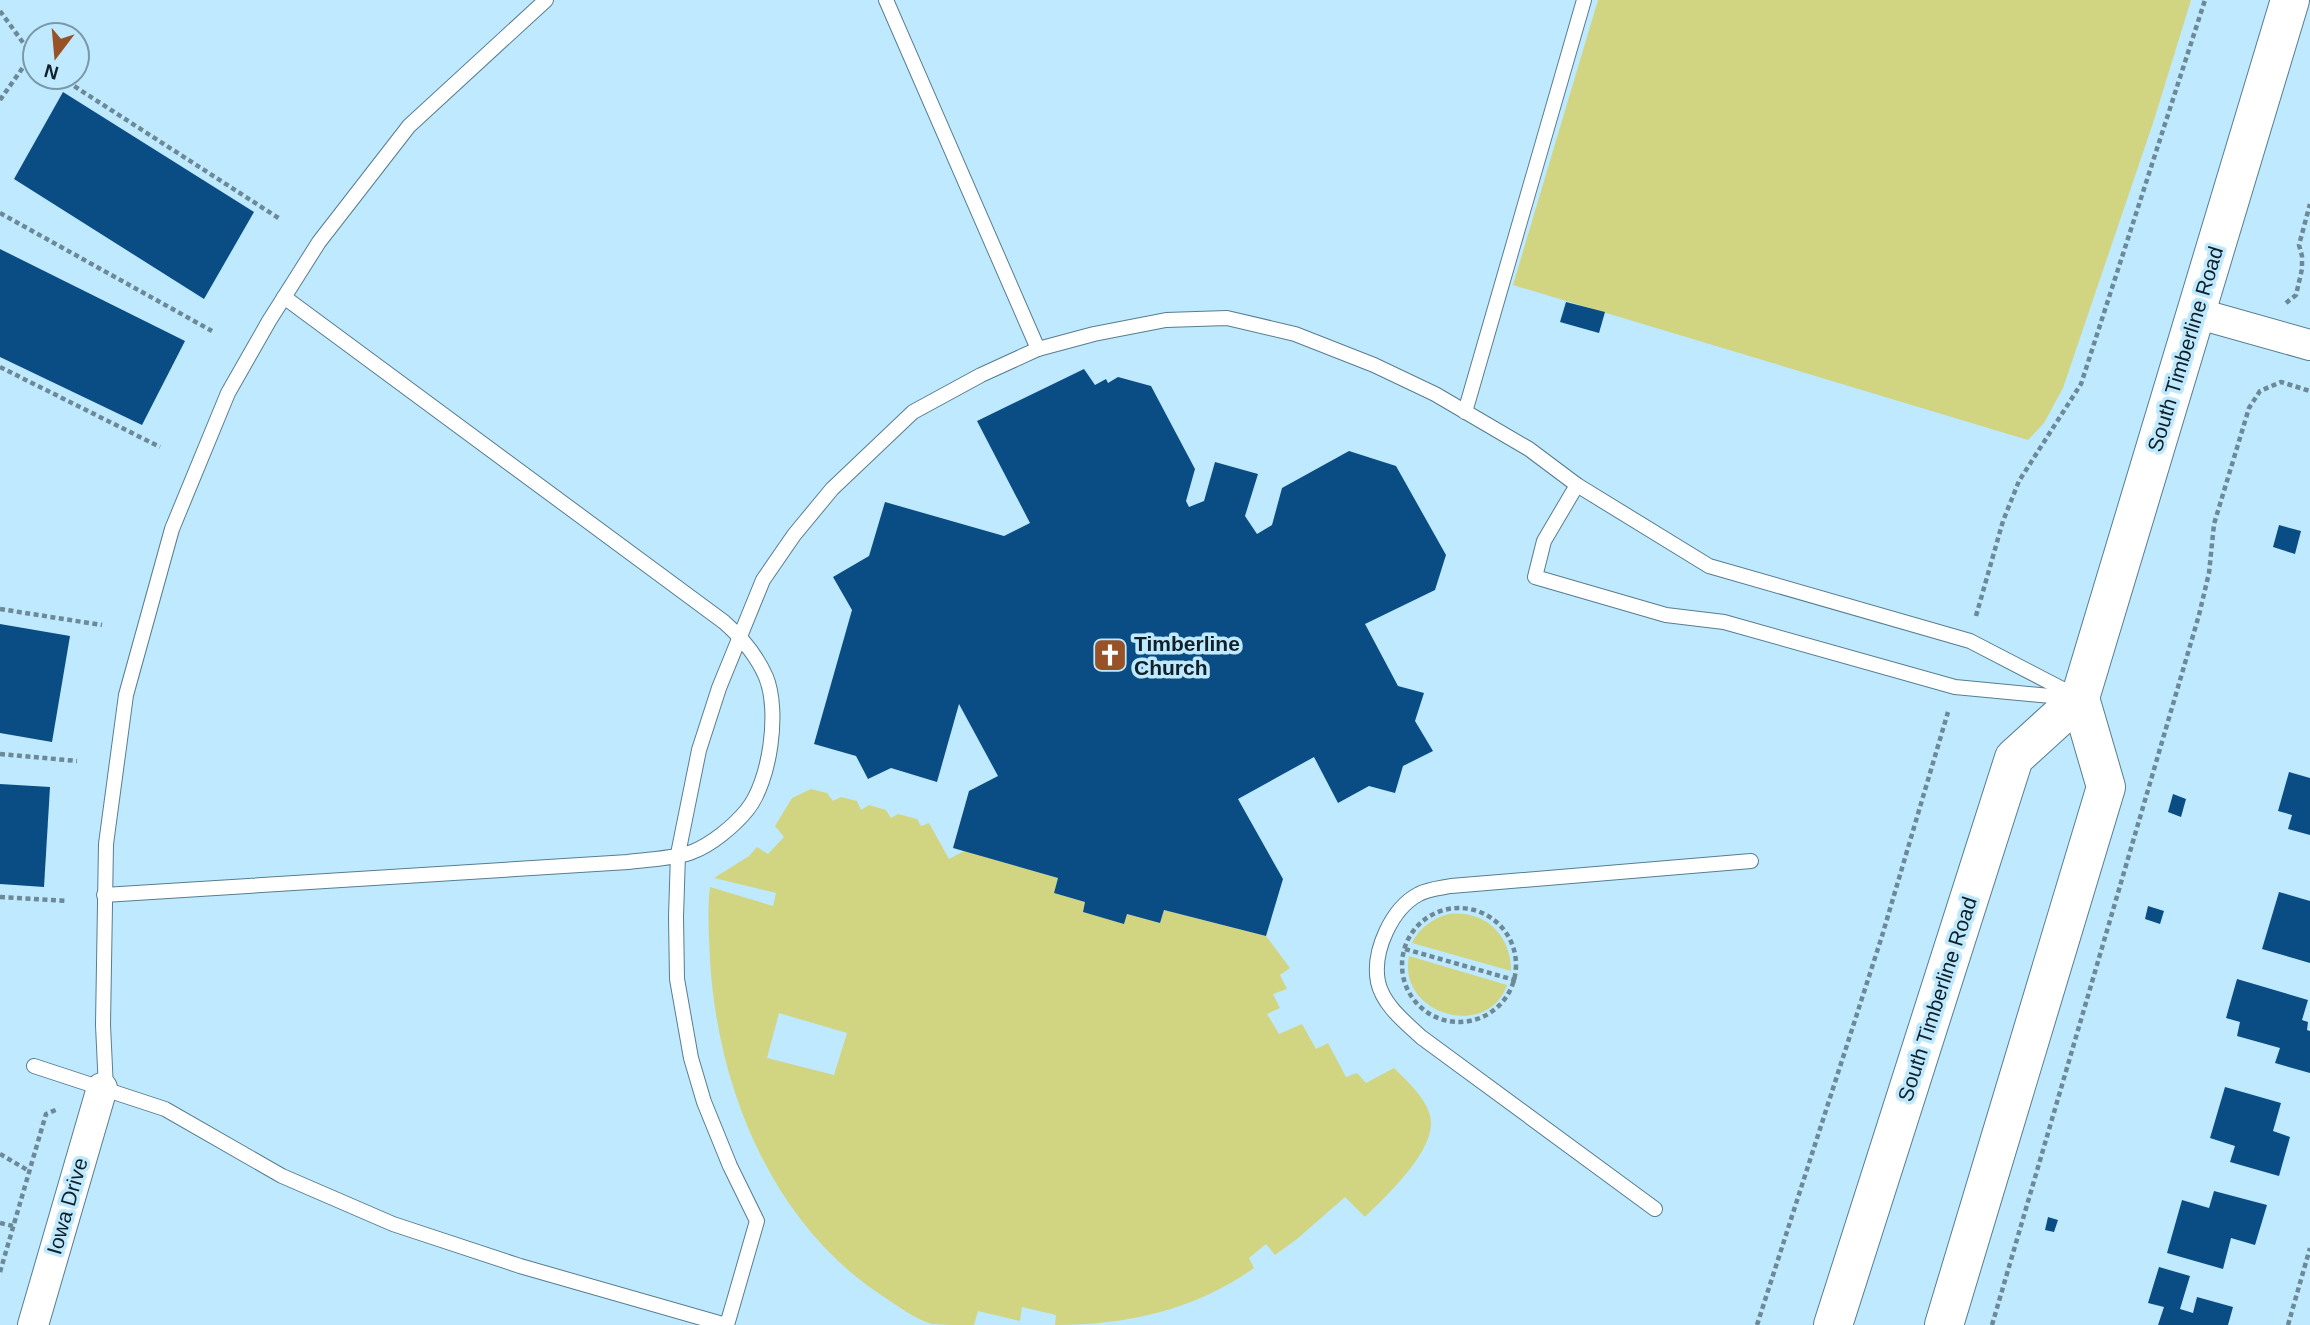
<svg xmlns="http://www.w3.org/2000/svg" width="2310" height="1325" font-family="Arial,sans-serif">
<rect width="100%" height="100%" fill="#bfe9fe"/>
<g fill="#d1d481" fill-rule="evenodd">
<path d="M 1598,0 L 2191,0 L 2154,120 L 2063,388 L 2044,423 L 2028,440 L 1513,285 Z"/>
<path d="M 811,789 L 827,793 L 833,801 L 841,797 L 857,801 L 861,810 L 869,805 L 886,810 L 891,818 L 898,814 L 917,819 L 921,826 L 929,823 L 949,859 L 964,851 L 1058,878 L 1054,893 L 1085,902 L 1083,912 L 1123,923 L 1127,914 L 1160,923 L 1164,910 L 1266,936 L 1290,968 L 1280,975 L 1287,989 L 1273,994 L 1280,1008 L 1267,1014 L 1279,1034 L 1302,1024 L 1316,1049 L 1328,1043 L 1346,1077 L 1357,1073 L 1366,1083 L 1394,1068 C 1408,1082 1424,1096 1430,1115 C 1439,1148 1386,1196 1365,1217 L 1345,1197 L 1297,1239 L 1275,1255 L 1266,1244 L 1249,1258 L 1254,1268 C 1195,1310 1126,1325 1055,1325 L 1056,1315 L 1022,1307 L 1020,1321 L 978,1311 L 974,1325 C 962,1325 944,1325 932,1324 C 914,1319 897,1305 881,1295 C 772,1223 718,1089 710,961 C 709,936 707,912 710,887 L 773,906 L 776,893 L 714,878 L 749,856 L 757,847 L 768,854 L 784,837 L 775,826 L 792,798 ZM 779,1013 L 847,1033 L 834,1075 L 767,1058 Z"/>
<path d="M 1449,914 C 1485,910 1511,935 1511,971 L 1412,943 C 1419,928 1433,918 1449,914 Z"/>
<path d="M 1409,956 L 1507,985 C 1487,1041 1397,1014 1409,956 Z"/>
</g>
<g fill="#0a4d84">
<path d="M 63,92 L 254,212 L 204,299 L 14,179 Z"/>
<path d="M 0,249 L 185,341 L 142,425 L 0,357 Z"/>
<path d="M 1566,302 L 1605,312 L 1599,333 L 1560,322 Z"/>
<path d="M 1084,369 L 1095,385 L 1106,379 L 1108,383 L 1118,377 L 1151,386 L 1195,469 L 1186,501 L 1189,507 L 1204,501 L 1215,462 L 1258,474 L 1245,516 L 1257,534 L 1272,525 L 1282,488 L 1349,451 L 1396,466 L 1446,555 L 1435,590 L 1365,624 L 1398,686 L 1424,693 L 1415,721 L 1433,751 L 1403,766 L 1395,793 L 1369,786 L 1338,803 L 1314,757 L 1238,799 L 1283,879 L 1266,936 L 1164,910 L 1160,923 L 1127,914 L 1124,924 L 1083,912 L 1085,902 L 1054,893 L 1058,878 L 953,848 L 969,791 L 998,776 L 959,704 L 937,782 L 891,768 L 868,779 L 856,756 L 814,744 L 852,610 L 833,577 L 869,556 L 885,502 L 1004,536 L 1030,523 L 977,421 Z"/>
<path d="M 2279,525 L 2301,531 L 2295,554 L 2273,547 Z"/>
<path d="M 0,624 L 70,636 L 52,742 L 0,733 Z"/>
<path d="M 2289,772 L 2310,778 L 2310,835 L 2288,829 L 2292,815 L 2278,811 Z"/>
<path d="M 0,784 L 50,787 L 44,887 L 0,884 Z"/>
<path d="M 2173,794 L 2186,799 L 2181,817 L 2168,812 Z"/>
<path d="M 2279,892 L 2310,901 L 2310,963 L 2262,949 Z"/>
<path d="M 2148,906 L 2164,911 L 2160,924 L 2145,919 Z"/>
<path d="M 2237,979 L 2308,1000 L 2302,1020 L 2308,1022 L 2307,1030 L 2310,1031 L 2310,1073 L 2275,1063 L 2280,1048 L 2237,1036 L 2240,1022 L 2226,1018 Z"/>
<path d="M 2225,1087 L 2281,1103 L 2273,1131 L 2290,1137 L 2279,1176 L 2230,1162 L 2235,1146 L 2210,1138 Z"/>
<path d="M 2214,1191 L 2267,1205 L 2255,1245 L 2231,1238 L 2223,1269 L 2167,1253 L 2182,1200 L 2209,1208 Z"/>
<path d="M 2048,1217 L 2058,1220 L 2054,1232 L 2045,1230 Z"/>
<path d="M 2159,1267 L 2190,1276 L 2180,1309 L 2193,1313 L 2197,1297 L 2233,1307 L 2228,1325 L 2158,1325 L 2164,1307 L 2148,1303 Z"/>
</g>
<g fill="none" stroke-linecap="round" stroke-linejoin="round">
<g stroke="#577d90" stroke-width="16">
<g id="service">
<path d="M 886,0 L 1038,349"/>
<path d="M 1465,412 L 1584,0"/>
<path d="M 1577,485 L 1544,541 L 1535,577 L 1666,615 L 1724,622 L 1955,687 L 2072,698"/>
<path d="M 104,895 L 628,862 C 647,859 675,859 692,852 C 711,845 734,826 747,810 C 770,782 780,711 766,677 C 757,656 741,637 724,622 L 284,297"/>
<path d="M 34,1066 L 165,1109 L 282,1176 L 393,1224 L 520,1266 L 726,1325"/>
<path d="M 106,1089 L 103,1025 L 106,844 L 126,695 L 172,529 L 228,393 L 269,321 L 319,242 L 409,126 L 546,0"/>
<path d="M 1655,1209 L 1421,1037 C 1405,1022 1383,1005 1378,982 C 1372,951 1392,908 1419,894 C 1428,889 1441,888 1451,886 L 1751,861"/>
<path d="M 727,1325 L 757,1221 L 730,1166 L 704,1102 L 691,1058 L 677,979 L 676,917 L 678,854 L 699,750 L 719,688 L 763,580 L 794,535 L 832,489 L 913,412 L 981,375 L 1038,349 L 1094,334 L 1166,320 L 1227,318 L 1295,334 L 1374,365 L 1435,394 L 1529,449 L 1577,485 L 1709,566 L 1970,641 L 2076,696"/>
</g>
</g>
<g stroke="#577d90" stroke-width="32">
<g id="minor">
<path d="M 2196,313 L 2310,345"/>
<path d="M 33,1325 L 102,1088"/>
</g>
</g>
<g stroke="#577d90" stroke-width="40">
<g id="primary">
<path d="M 1833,1325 L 2014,758 L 2080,698 L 2290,0"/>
<path d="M 1944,1325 L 2106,787 L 2080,698"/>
</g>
</g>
<g stroke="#6c8998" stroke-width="4.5" stroke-dasharray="5 3.5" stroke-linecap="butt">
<path d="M 0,11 L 35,59"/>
<path d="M 60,77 L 280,219"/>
<path d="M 0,100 L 31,56"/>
<path d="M 0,213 L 212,331"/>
<path d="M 2286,303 L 2296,295 L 2302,269 L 2302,256 L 2299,245 L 2310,204"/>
<path d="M 0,367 L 160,447"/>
<path d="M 0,609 L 102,625"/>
<path d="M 1976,616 L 2003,521 L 2019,481 L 2081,384 L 2205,0"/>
<path d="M 0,754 L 77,761"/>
<path d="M 0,897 L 67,901"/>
<circle cx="1459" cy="965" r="57"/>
<path d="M 1405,949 L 1518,981"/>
<path d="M 0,1154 L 29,1171"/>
<path d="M 0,1223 L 13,1226"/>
<path d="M 0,1272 L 46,1114 L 58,1109"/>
<path d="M 1757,1325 L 1882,936 L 1948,712"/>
<path d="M 1992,1325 L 2199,615 L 2209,573 L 2214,524 L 2249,408 L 2260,391 L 2281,382 L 2310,391"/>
<path d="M 2288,1325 L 2310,1248"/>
</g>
<use href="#service" stroke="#fff" stroke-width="14"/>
<use href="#minor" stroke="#fff" stroke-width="30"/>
<use href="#primary" stroke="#fff" stroke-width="38"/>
</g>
<defs>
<g id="church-square" transform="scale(1.75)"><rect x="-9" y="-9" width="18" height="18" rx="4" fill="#975227" stroke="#bfe9fe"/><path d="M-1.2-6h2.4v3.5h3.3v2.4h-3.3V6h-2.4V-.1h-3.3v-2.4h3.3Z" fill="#fff"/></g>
</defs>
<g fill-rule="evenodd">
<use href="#church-square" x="1110" y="655"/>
</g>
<g text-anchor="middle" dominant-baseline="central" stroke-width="7" stroke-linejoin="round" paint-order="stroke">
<g font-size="21" fill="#102028" stroke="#bfe9fe">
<text transform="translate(2185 349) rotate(-73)">South Timberline Road</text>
<text transform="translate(1937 999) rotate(-72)">South Timberline Road</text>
<text transform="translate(67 1206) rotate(-74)">Iowa Drive</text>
</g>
<g font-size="21" font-weight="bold" fill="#102028" stroke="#bfe9fe" text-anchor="start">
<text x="1134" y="643">Timberline<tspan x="1134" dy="24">Church</tspan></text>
</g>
</g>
<g transform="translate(56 56) rotate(196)"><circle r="33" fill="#bfe9fe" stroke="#7999a8" stroke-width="2"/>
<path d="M0-5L12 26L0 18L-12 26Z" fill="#975227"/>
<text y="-10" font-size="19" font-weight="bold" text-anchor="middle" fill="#102028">N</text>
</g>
</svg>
